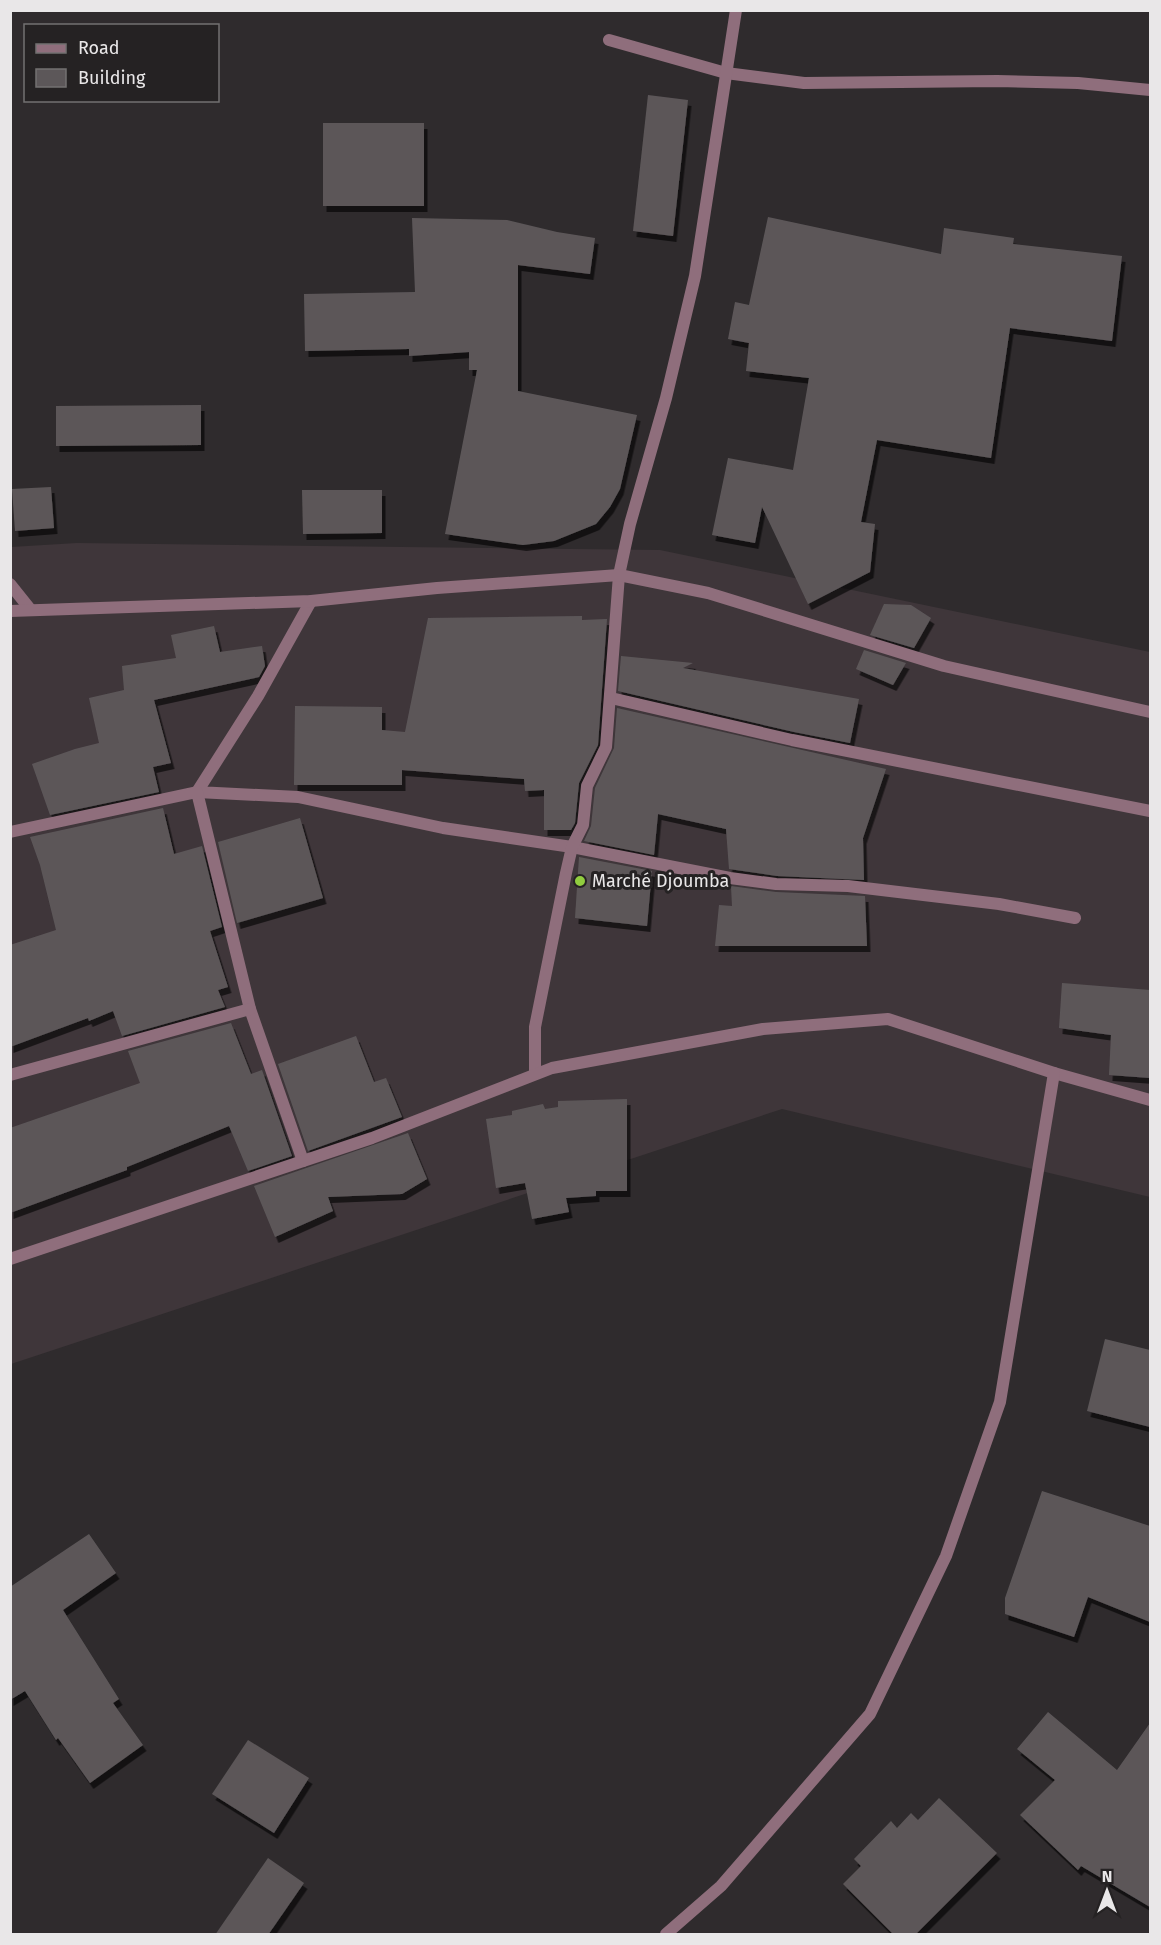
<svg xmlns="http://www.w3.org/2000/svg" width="1161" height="1945" font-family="'Fira Sans',sans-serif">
<defs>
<filter id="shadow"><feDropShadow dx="3.5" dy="6" stdDeviation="0" flood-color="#0009"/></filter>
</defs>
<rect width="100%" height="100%" fill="#2f2b2d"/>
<path fill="#3f363a" d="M 77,543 L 660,550 L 1150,652 L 1150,1197 L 782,1109 L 11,1364 L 11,547 Z"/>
<g fill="#5c5759" filter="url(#shadow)">
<path d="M 648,95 L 688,100 L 673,236 L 633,231 Z"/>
<rect x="323" y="123" width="101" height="83"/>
<path d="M 768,217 L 941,254 L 944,228 L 1014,238 L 1013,244 L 1122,256 L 1112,341 L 1010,328 L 991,458 L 877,440 L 861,522 L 875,524 L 870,572 L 808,604 L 762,507 L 755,543 L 712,535 L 728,458 L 793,470 L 809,378 L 746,371 L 749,343 L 728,339 L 735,302 L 749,305 Z"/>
<path d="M 412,218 L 507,220 L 557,232 L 595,238 L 590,274 L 518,265 L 518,391 L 637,415 L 620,489 L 610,507 L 596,524 L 554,541 L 523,545 L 445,534 L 477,370 L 469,370 L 469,352 L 409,356 L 409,349 L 305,351 L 304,294 L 415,292 Z"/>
<path d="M 201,405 L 201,445 L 56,446 L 56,406 Z"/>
<path d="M 51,487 L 54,528 L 15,531 L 12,489 Z"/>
<path d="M 302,490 L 382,490 L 382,533 L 303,534 Z"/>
<path d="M 884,604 L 911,605 L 931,618 L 914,648 L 870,635 Z"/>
<path d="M 582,616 L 582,620 L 607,619 L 598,745 L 579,783 L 575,823 L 571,830 L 544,830 L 544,790 L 525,791 L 524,779 L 402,770 L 402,785 L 294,785 L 295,706 L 382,707 L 382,730 L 405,732 L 428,618 Z"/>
<path d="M 214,626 L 220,652 L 262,646 L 265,666 L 259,677 L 154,700 L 171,763 L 153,767 L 159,792 L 50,815 L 32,764 L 75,749 L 99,743 L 89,698 L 124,690 L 122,666 L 176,658 L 171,635 Z"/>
<path d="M 864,650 L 906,663 L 893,685 L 856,669 Z"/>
<path d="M 621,656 L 693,663 L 683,668 L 859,699 L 850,743 L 794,732 L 618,691 Z"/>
<path d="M 617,708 L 886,769 L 863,838 L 864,880 L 777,876 L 729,869 L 726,829 L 658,814 L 654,855 L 584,841 L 591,826 L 595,788 L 614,748 Z"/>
<path d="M 163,808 L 174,854 L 202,846 L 222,927 L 210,931 L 228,987 L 218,990 L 225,1007 L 122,1036 L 113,1011 L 89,1021 L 88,1018 L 10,1047 L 10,945 L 56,930 L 40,865 L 30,837 Z"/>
<path d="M 300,818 L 323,898 L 237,923 L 218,842 Z"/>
<path d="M 579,857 L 652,871 L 647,926 L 575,918 Z"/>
<path d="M 731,886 L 776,892 L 865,896 L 867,946 L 715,946 L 719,905 L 732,906 Z"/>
<path d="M 1062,983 L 1150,990 L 1150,1078 L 1109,1075 L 1111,1035 L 1059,1028 Z"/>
<path d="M 231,1023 L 251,1074 L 262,1070 L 292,1156 L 248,1171 L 229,1126 L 127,1167 L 127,1170 L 10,1213 L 10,1128 L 140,1083 L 128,1051 Z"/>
<path d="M 356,1036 L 374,1082 L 386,1078 L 402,1117 L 308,1151 L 278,1064 Z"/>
<path d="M 627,1099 L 627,1191 L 596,1191 L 596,1196 L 566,1198 L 569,1212 L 532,1219 L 525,1183 L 496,1188 L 486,1119 L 512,1115 L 512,1111 L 543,1104 L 545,1109 L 558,1107 L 558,1101 Z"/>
<path d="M 408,1133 L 427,1179 L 402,1194 L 328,1197 L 333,1211 L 275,1237 L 254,1186 Z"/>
<path d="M 1105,1339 L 1150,1350 L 1150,1427 L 1087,1411 Z"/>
<path d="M 1042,1491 L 1150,1526 L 1150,1622 L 1088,1597 L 1074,1637 L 1005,1614 L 1005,1598 Z"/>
<path d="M 89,1534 L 116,1573 L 63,1610 L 119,1699 L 113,1703 L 143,1745 L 90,1783 L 58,1738 L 56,1740 L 25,1691 L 10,1700 L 10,1587 Z"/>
<path d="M 1048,1712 L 1117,1770 L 1150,1723 L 1150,1907 L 1081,1866 L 1078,1870 L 1020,1815 L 1055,1780 L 1017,1749 Z"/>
<path d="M 248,1740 L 309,1778 L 274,1833 L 212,1794 Z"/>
<path d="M 939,1798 L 997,1853 L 915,1935 L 894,1935 L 843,1884 L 861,1866 L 854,1859 L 891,1821 L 897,1828 L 911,1813 L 918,1820 Z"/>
<path d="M 268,1858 L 304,1883 L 268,1935 L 215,1935 Z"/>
</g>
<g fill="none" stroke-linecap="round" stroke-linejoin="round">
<g stroke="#8f6e7c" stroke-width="12">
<path d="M 311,601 L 258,696 L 197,792 L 298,797 L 443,828 L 572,847 L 730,878 L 776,884 L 848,886 L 999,904 L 1075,918"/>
<path d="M 611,698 L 792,740 L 1150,811"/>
<path d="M 10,832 L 197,792 L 250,1009 L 303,1161"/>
<path d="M 535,1074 L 535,1027 L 566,873 L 572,847 L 583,825 L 587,786 L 606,747 L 619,575"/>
<path d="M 10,1075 L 250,1009"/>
</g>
<g stroke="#8f6e7c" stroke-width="12">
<path d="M 609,40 L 726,73 L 804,83 L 997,81 L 1078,83 L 1150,90"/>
<path d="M 619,575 L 630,524 L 666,398 L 695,276 L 736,10"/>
<path d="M 10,584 L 30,609"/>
<path d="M 10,611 L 311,601 L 437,588 L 619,575 L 708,593 L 944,666 L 1150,712"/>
<path d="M 10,1259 L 372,1138 L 552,1068 L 763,1029 L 888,1019 L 1054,1073 L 1150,1100"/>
<path d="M 666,1934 L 721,1886 L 870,1714 L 946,1556 L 1000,1402 L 1054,1073"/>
</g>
</g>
<circle fill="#91cd3f" stroke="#252223" stroke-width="2" cx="580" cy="881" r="6"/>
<g text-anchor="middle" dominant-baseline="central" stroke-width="6" stroke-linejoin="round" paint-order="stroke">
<g font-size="18" fill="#e9e7e8" stroke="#252223" text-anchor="start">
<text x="592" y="881">Marché Djoumba</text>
</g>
</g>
<rect width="1161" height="1945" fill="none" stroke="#e9e7e8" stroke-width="24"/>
<rect x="24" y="24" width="195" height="78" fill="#252223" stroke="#737172" stroke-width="1.5"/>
<rect x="36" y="44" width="30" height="9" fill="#8f6e7c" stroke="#737172" stroke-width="1.5"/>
<text x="78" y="54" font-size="18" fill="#e9e7e8">Road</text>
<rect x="36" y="69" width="30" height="18" fill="#5c5759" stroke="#737172" stroke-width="1.5"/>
<text x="78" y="84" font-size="18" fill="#e9e7e8">Building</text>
<g transform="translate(1107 1891)" stroke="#252223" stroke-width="4.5" paint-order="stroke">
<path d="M0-4.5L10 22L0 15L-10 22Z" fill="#e9e7e8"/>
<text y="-9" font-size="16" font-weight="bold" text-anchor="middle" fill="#e9e7e8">N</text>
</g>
</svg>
